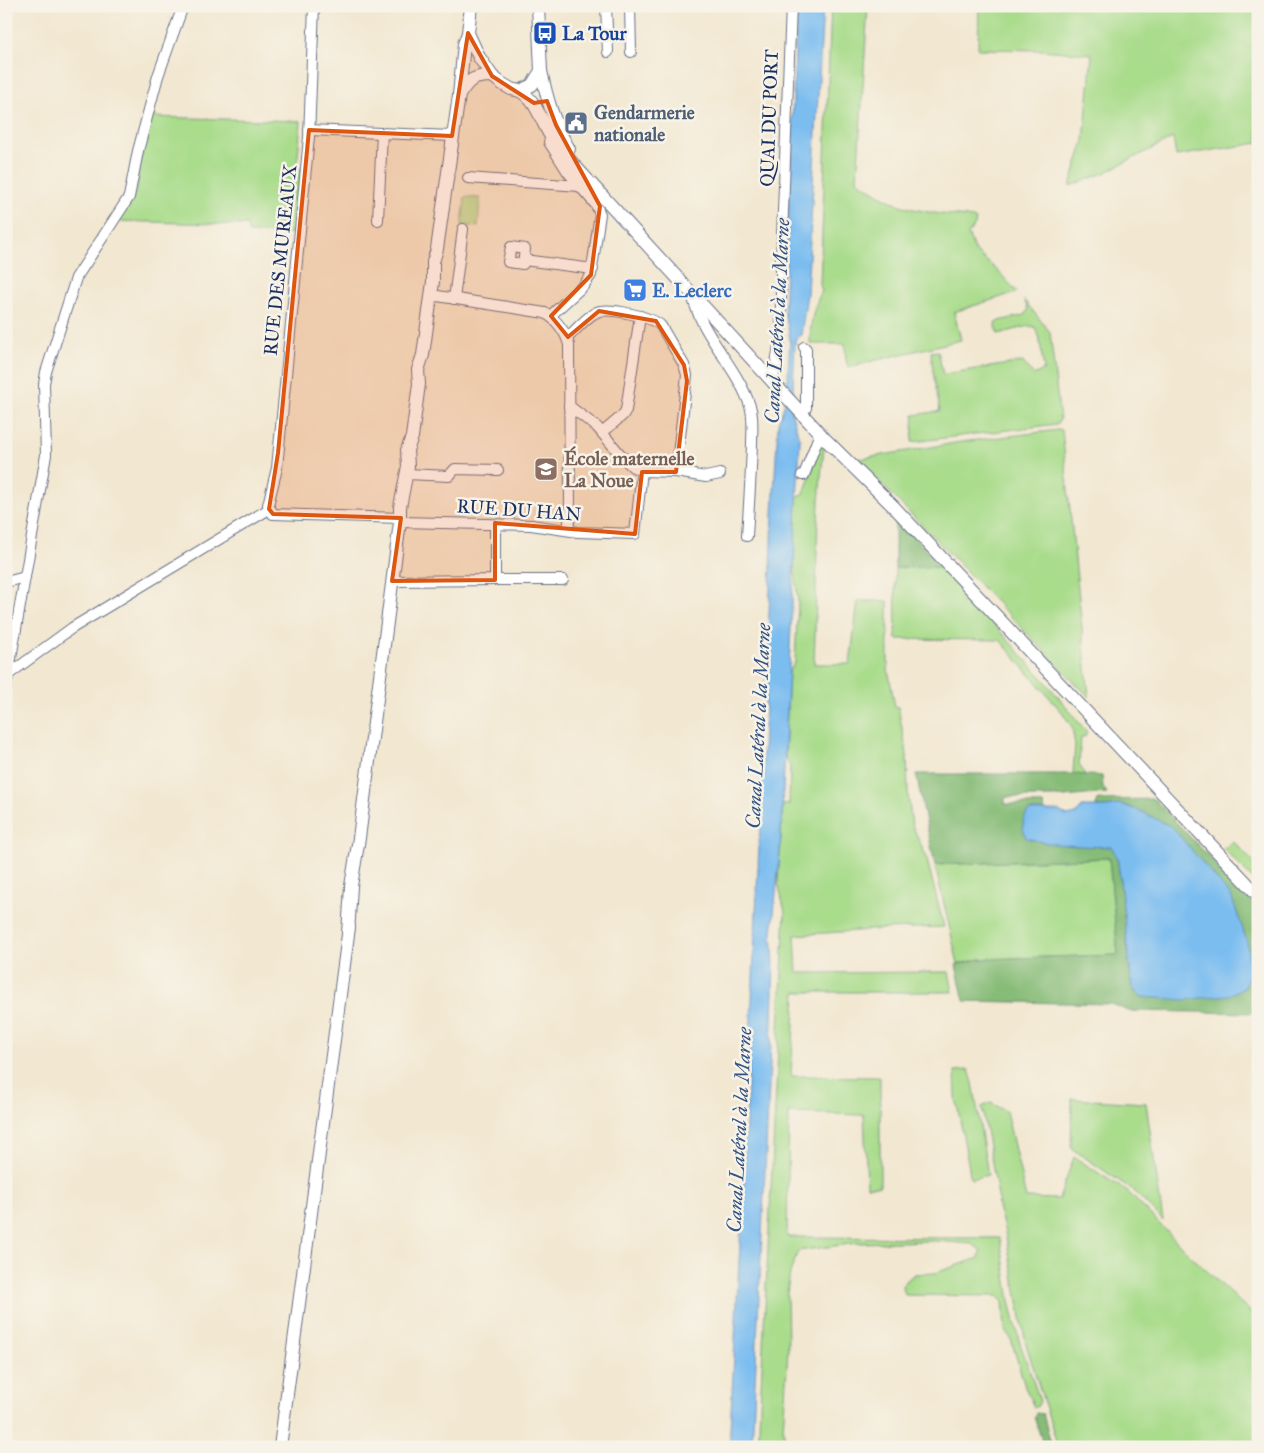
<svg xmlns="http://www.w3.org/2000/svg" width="1264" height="1453" font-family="'IM FELL Great Primer',serif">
<rect width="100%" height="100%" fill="#f7f3e8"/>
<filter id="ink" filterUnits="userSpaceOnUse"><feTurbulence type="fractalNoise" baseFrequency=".02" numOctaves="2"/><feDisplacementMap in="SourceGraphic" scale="10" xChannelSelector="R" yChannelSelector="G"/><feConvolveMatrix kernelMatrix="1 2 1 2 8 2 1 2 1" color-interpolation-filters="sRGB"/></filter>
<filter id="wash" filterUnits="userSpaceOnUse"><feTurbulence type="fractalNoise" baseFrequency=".0096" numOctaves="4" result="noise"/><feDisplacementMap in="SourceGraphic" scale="20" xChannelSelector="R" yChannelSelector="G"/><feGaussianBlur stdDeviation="1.12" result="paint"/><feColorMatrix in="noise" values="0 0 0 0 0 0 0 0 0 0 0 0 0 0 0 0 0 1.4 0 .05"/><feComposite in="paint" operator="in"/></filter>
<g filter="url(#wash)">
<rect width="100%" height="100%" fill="#f2e7d0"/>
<g fill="#a9dc8b" stroke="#628674">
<path d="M 831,6 L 868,6 L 857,180 C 869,188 882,197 895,203 C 920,213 946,214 973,218 L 976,220 L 975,225 L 968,234 L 975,251 L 997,270 L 1017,292 L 954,312 L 961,340 L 848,367 L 846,360 L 845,344 L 810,344 C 810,324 813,308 822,291 L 820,285 Z"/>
<path d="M 979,6 L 1201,6 L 1208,14 L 1212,8 L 1211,6 L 1258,6 L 1258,143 L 1176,156 L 1173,138 L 1104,173 L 1070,186 L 1084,141 L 1092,54 L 1040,50 L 978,49 Z"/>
<path d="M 150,117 L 301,121 L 297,169 L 301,169 L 295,233 L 249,233 L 247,225 L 117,221 L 132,199 L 136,191 L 141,157 Z"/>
<path d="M 465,197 L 480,198 L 478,227 L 462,225 Z"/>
<path d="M 1024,300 L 1050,332 L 1060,420 L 1057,424 L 912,442 L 914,415 L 940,411 L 934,378 L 931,352 L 938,351 L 943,374 L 1023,362 L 1033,375 L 1044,370 L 1040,342 L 1035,327 L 1029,326 L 998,334 L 995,322 L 1025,315 L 1028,309 Z"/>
<path d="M 1058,430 L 1062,430 L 1089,697 L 861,463 L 859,459 L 961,442 Z"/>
<path d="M 820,443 L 824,448 C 815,520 817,592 814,664 L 850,664 L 858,601 L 888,601 L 888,669 L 895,707 L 898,707 L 907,755 L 908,795 L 912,825 L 926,856 L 944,927 L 886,929 L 795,935 L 797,973 L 949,972 L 953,992 L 796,992 L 791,1076 L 880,1077 L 880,1186 L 867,1186 L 864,1115 L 789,1113 L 787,1237 L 1000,1238 L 1010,1301 L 1019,1340 L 1040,1401 L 1037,1407 L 1034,1407 L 1025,1387 L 1011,1339 L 1005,1329 L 1003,1301 L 998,1296 L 905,1295 L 903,1287 L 905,1281 L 915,1274 L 935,1273 L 979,1258 L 981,1251 L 973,1244 L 936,1241 L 857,1243 L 798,1251 L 790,1273 L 787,1293 L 788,1349 L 783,1430 L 785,1438 L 795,1447 L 758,1447 L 785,912 L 778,883 L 783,804 L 789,805 L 790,766 L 785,757 L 789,672 L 795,662 L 798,601 L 794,563 L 796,499 L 804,493 L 815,463 Z"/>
<path d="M 942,567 L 1045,681 L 1086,731 L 1086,736 L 1081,738 L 1079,764 L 1085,775 L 1073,774 L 1075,745 L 1072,727 L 1062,712 L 1000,640 L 896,639 L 895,568 Z"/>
<path d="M 1234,842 L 1258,867 L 1258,885 L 1223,848 Z"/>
<path d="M 1109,858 L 1118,955 L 981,959 L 958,964 L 935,865 Z"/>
<path d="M 969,1070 L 973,1083 L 988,1175 L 971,1179 L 956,1098 L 955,1071 Z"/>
<path d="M 1072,1099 L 1146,1103 L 1163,1221 L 1134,1191 L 1071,1148 Z"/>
<path d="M 990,1103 C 996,1104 1000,1110 1006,1111 L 1026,1198 L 1059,1199 L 1074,1157 L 1128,1192 L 1190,1255 L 1257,1318 L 1255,1320 L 1258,1323 L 1258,1447 L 1058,1447 L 1026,1344 L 1005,1232 L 997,1203 L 999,1202 L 982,1107 Z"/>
</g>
<g fill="#86bc77" stroke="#50766a">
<path d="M 901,523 L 942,567 L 895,568 L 895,524 Z"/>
<path d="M 916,774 L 1073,774 L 1102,776 L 1103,787 L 1107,793 L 1064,797 L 1005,797 L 1005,804 L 1043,804 L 1045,811 L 1029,811 L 1112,846 L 1118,862 L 1132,988 L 1142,997 L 1229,995 L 1106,807 L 1096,807 L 1097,800 L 1154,799 L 1258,908 L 1258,1013 L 1128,1011 L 1112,1004 L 964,1001 L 956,965 L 958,964 L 981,959 L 1118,955 L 1109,858 L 935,865 Z"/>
<path d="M 1036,1413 L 1043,1414 L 1052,1447 L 1044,1447 L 1034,1417 Z"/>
</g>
<g fill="#7bbdf0" stroke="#4b76a7">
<path d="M 797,6 L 823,6 L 807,294 L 801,335 L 795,340 L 792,414 L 800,441 L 780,853 L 772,933 L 774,964 L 772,1022 L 752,1447 L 729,1447 C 747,1128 761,810 774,491 L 778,423 L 784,406 L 787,387 L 790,340 L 788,327 L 784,313 Z"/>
<path d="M 1121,804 L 1142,812 L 1172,827 L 1231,896 L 1247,941 L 1250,972 L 1245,987 L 1229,995 L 1184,1000 L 1142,997 L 1132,988 L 1118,862 L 1112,847 C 1082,846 1057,847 1026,838 C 1022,828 1021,820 1029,811 L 1059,811 L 1067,816 L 1076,814 L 1082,807 L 1106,807 Z"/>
</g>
</g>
<g filter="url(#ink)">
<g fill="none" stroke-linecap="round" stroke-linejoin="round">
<g stroke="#666f86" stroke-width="12">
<g id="minor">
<path d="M 314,6 L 309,137 L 277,468 L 268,505 L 273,514 L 401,518"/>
<path d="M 606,6 L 608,52"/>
<path d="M 630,6 L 631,52"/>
<path d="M 309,130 L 452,136"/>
<path d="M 549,142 L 568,172 L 596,205 L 600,214 L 591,275 L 584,285 L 550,316"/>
<path d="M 468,178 L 580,186"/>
<path d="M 378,220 L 382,133"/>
<path d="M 511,247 L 525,249 L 523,264 L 508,262 Z"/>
<path d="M 524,260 L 593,269"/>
<path d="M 692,294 C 701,336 737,366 750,406 C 754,417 752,432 752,444 C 751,475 749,505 747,536"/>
<path d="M 431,295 L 545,313 C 556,319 566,332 569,345 L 570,514 L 568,530"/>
<path d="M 454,299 L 463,229"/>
<path d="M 567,338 C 575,331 588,315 597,312 C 609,307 653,317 661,326 L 684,365 L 687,375 L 676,472 L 642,471 L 633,467 L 626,461 L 597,427 L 569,406"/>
<path d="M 773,381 L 781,334 L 781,262 L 791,6"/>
<path d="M 802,413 L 806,408 L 806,349 L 804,347"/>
<path d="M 602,433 L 623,415 L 626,410 L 640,316"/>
<path d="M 676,472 L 706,477 L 720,474"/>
<path d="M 407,474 L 449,476 L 455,469 L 498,470"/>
<path d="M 802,475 L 804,475 L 820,433"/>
<path d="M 400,522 L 531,525 L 578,532 L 635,534 L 642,471"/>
<path d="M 495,580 L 563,580"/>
<path d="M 392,581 L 495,580 L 495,525"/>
<path d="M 6,582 L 25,577"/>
<path d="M 9,674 L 72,628 L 269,509"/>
<path d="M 6,687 L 46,455 L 44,384 L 46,372 L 76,278 L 129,197 L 138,151 L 158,76 L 183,6"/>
</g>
</g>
<g stroke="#666f86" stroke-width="14">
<g id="major">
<path d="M 471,6 L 468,33 L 479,57 L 492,76 L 501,83 L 511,89 L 520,91 L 532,85 L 541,71 L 538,6"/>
<path d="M 541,71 C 547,99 554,124 569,149"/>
<path d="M 520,91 C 537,101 540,119 550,135 C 560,150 573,164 585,177 L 825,439 L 894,507 L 1258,895"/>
<path d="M 459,95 C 469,79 474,76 492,76"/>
<path d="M 348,934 L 351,886 L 359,838 L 400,522 L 400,507 L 408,466 L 407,450 L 412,437 L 419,384 L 418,370 L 423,355 L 433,282 L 433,262 L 437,249 L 459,95 L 464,44 L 468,33"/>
<path d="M 280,1447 L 349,927"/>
</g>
</g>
<use href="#minor" stroke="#fff" stroke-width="10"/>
<use href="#major" stroke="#fff" stroke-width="12"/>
</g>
</g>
<path fill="#de5710" fill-opacity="0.2" stroke="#de5710" stroke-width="4" stroke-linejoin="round" d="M 468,33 L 492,76 L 534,103 L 547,101 L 556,125 L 600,206 L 591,275 L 551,316 L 568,337 L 599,311 L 656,321 L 684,365 L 687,381 L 676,472 L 642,472 L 635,534 L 495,523 L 495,580 L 392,581 L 401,518 L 273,514 L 269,509 L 278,453 L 309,130 L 452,136 Z"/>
<defs>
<g id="bus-square" transform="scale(1.25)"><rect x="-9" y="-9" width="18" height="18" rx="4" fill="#1a4fb4" stroke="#f7f3e8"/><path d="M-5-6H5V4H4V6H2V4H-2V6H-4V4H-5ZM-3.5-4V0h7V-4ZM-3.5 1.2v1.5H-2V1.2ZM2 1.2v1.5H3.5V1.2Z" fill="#fff"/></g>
<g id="civic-square" transform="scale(1.25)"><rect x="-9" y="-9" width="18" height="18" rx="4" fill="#5c6f8a" stroke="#f7f3e8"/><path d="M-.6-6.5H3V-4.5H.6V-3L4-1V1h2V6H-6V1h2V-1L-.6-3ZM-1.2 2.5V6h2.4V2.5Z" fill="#fff"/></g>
<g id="supermarket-square" transform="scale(1.25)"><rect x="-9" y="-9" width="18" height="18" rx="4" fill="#3f7fe0" stroke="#f7f3e8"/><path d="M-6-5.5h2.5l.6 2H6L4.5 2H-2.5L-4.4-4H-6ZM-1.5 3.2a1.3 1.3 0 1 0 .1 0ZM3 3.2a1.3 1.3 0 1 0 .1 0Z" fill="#fff"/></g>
<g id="school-square" transform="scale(1.25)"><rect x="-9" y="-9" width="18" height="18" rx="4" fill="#8d6e63" stroke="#f7f3e8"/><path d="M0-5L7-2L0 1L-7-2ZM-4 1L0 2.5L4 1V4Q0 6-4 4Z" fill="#fff"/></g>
</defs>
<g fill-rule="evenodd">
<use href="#bus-square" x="545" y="33"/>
<use href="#civic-square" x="576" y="123"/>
<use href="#supermarket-square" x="635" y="290"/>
<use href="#school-square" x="546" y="469"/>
</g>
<g text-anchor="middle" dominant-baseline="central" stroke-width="5" stroke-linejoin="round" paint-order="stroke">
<g font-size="19" font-weight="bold" fill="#164399" stroke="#f7f3e8" text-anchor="start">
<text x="562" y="33">La Tour</text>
</g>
<g font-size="19" font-weight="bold" fill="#4e5e75" stroke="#f7f3e8" text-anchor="start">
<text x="594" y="112">Gendarmerie<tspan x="594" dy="22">nationale</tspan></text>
</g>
<g font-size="19" fill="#1b2f5e" stroke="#f7f3e8">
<text transform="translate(769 118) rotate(-88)">QUAI DU PORT</text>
<text transform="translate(280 260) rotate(-84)">RUE DES MUREAUX</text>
<text transform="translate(519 510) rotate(4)">RUE DU HAN</text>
</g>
<g font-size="19" font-weight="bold" fill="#366cbe" stroke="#f7f3e8" text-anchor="start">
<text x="652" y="290">E. Leclerc</text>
</g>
<g font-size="19" font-weight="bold" fill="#785e54" stroke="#f7f3e8" text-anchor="start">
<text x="564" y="458">École maternelle<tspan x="564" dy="22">La Noue</tspan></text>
</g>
<g font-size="20" font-style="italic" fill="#335282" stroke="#f7f3e8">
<text transform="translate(777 321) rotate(-87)">Canal Latéral à la Marne</text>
<text transform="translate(758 726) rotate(-87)">Canal Latéral à la Marne</text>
<text transform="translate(739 1130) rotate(-87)">Canal Latéral à la Marne</text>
</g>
</g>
<rect width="1264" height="1453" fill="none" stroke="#f7f3e8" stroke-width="25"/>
</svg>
